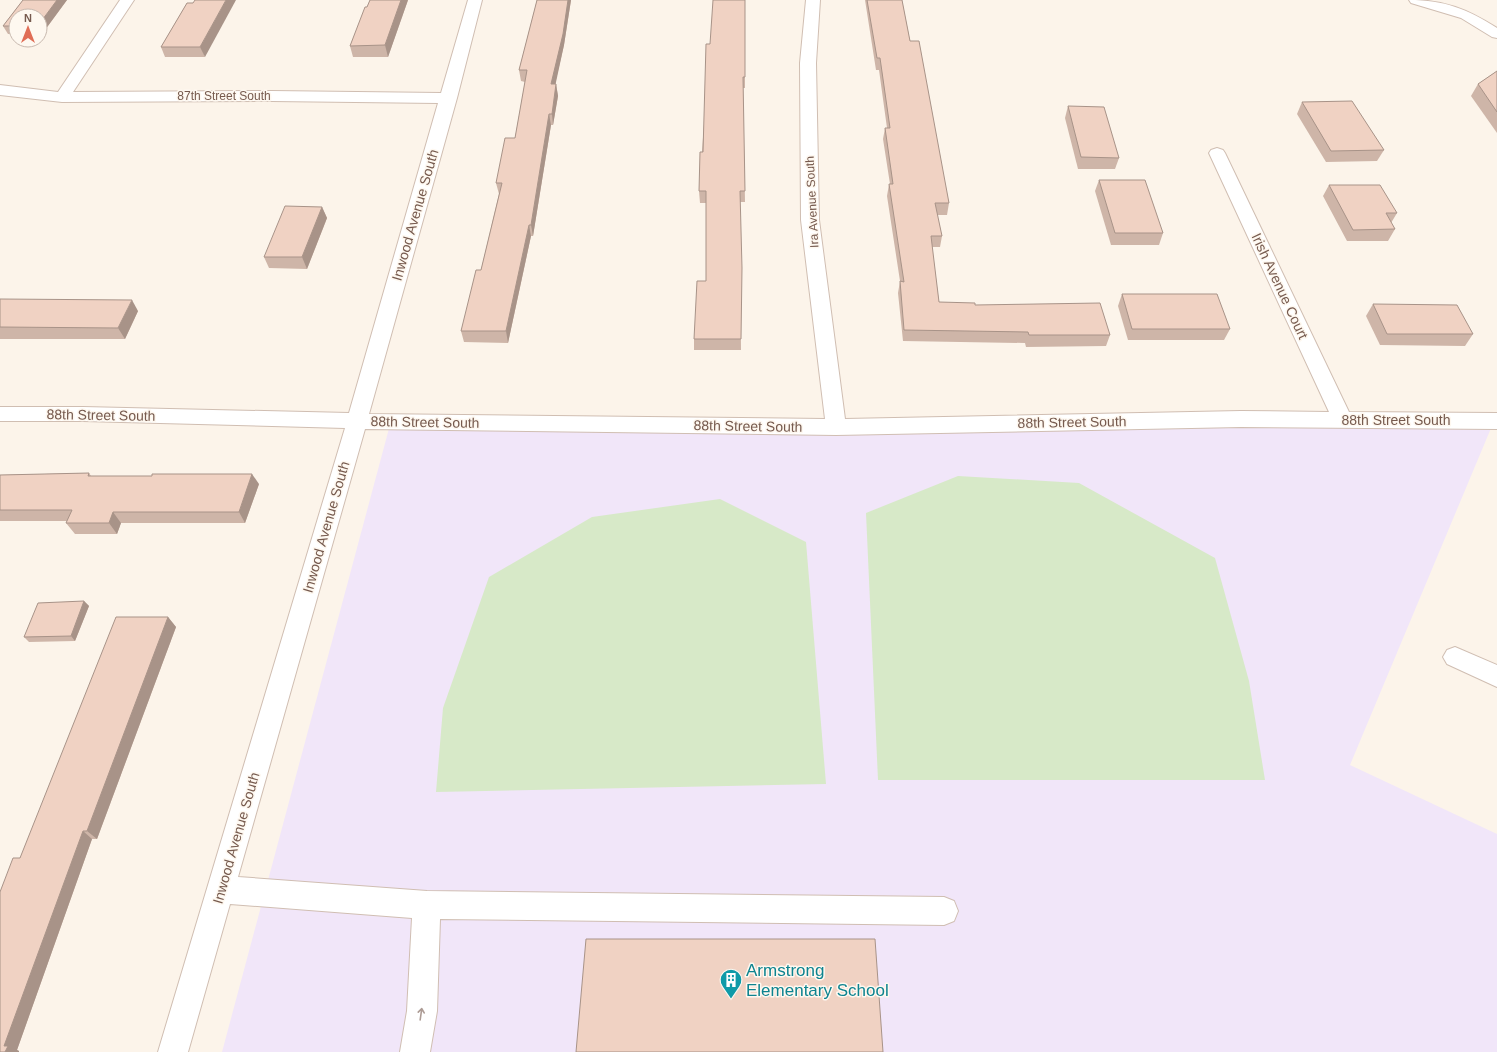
<svg xmlns="http://www.w3.org/2000/svg" width="1497" height="1052" font-family="Helvetica,sans-serif">
<rect width="100%" height="100%" fill="#fcf4ea"/>
<path fill="#f1e6f9" d="M 391,421 L 1494,421 L 1350,765 L 1497,834 L 1497,1052 L 222,1052 Z"/>
<g fill="#d7e9c8">
<path d="M 958,476 L 1079,483 L 1215,558 L 1249,681 L 1265,780 L 878,780 L 866,513 Z"/>
<path d="M 720,499 L 806,542 L 826,784 L 436,792 L 443,708 L 489,577 L 592,517 Z"/>
</g>
<g fill="none" stroke-linecap="round" stroke-linejoin="round">
<g stroke="#d0beb2" stroke-width="2">
<g id="minor">
<path d="M 120,0 L 134,0 L 73,92 L 272,91 L 441,93 L 468,0 L 482,0 L 457,98 L 369,414 L 825,419 L 801,220 L 800,63 L 806,0 L 820,0 L 816,63 L 819,220 L 845,419 L 1241,411 L 1329,412 L 1209,153 L 1211,150 L 1217,148 L 1223,150 L 1225,153 L 1349,412 L 1497,413 L 1497,429 L 1241,427 L 836,435 L 365,429 L 238,877 L 427,891 L 944,897 L 954,901 L 958,911 L 954,921 L 944,925 L 440,919 L 437,1011 L 430,1052 L 400,1052 L 407,1011 L 412,918 L 230,904 L 188,1052 L 158,1052 L 345,428 L 83,421 L 0,421 L 0,407 L 83,407 L 349,413 L 438,103 L 272,101 L 62,102 L 0,95 L 0,85 L 58,92 Z"/>
<path d="M 1409,0 C 1445,0 1467,9 1497,28 L 1497,38 L 1492,37 L 1461,18 L 1411,3 Z"/>
<path d="M 1455,647 L 1497,665 L 1497,687 L 1447,664 L 1443,657 L 1447,650 Z"/>
</g>
</g>
<use href="#minor" fill="#fff" fill-rule="evenodd"/>
</g>
<g fill="#ceb5a8">
<path d="M 23,0 L 67,0 L 42,34 L 40,34 L 40,16 L 16,16 L 16,34 L 8,34 L 3,26 Z"/>
<path d="M 370,0 L 408,0 L 388,57 L 353,57 L 350,46 Z"/>
<path d="M 537,0 L 571,0 L 564,45 L 555,84 L 556,84 L 558,96 L 553,125 L 551,125 L 533,236 L 531,236 L 508,343 L 464,342 L 461,331 L 481,270 L 499,194 L 496,183 L 515,138 L 525,82 L 521,81 L 519,70 Z"/>
<path d="M 745,0 L 745,88 L 743,88 L 745,202 L 740,202 L 741,350 L 694,350 L 694,339 L 706,281 L 706,203 L 700,203 L 699,191 L 710,44 Z"/>
<path d="M 865,0 L 902,0 L 910,41 L 949,203 L 947,215 L 937,215 L 942,236 L 940,247 L 932,247 L 939,302 L 975,305 L 1110,335 L 1106,346 L 1026,347 L 1025,343 L 903,341 L 898,293 L 900,281 L 887,196 L 889,184 L 890,184 L 883,139 L 885,128 L 887,128 L 879,70 L 876,70 Z"/>
<path d="M 187,3 L 205,57 L 165,57 L 161,47 Z"/>
<path d="M 1497,71 L 1497,133 L 1471,96 L 1478,84 Z"/>
<path d="M 1302,102 L 1384,150 L 1377,161 L 1326,162 L 1297,114 Z"/>
<path d="M 1068,106 L 1119,158 L 1115,169 L 1078,169 L 1065,118 Z"/>
<path d="M 1099,180 L 1163,233 L 1159,245 L 1111,245 L 1095,191 Z"/>
<path d="M 1329,185 L 1397,213 L 1391,223 L 1395,229 L 1388,241 L 1347,241 L 1323,196 Z"/>
<path d="M 322,207 L 327,218 L 307,269 L 269,268 L 264,257 Z"/>
<path d="M 1122,294 L 1230,329 L 1224,340 L 1128,340 L 1118,306 Z"/>
<path d="M 0,299 L 138,311 L 125,339 L 0,339 Z"/>
<path d="M 1373,304 L 1473,334 L 1465,346 L 1380,345 L 1366,316 Z"/>
<path d="M 89,473 L 91,476 L 259,484 L 245,523 L 121,523 L 117,534 L 75,534 L 66,523 L 67,521 L 0,521 L 0,475 Z"/>
<path d="M 84,601 L 89,606 L 75,641 L 29,642 L 24,637 Z"/>
<path d="M 168,617 L 176,627 L 97,839 L 92,839 L 17,1050 L 19,1051 L 0,1052 L 20,858 Z"/>
</g>
<g fill="#a89388">
<path d="M 57,0 L 67,0 L 42,34 L 40,31 L 40,23 Z"/>
<path d="M 226,0 L 236,0 L 205,57 L 200,47 Z"/>
<path d="M 401,0 L 408,0 L 388,57 L 385,45 Z"/>
<path d="M 568,0 L 571,0 L 564,45 L 553,96 L 551,84 Z"/>
<path d="M 556,84 L 558,96 L 553,125 L 552,114 Z"/>
<path d="M 549,114 L 551,125 L 533,236 L 531,225 Z"/>
<path d="M 322,207 L 327,218 L 307,269 L 302,257 Z"/>
<path d="M 529,225 L 531,236 L 508,343 L 506,331 Z"/>
<path d="M 132,300 L 138,311 L 125,339 L 118,328 Z"/>
<path d="M 252,474 L 259,484 L 245,523 L 239,512 Z"/>
<path d="M 113,512 L 121,523 L 117,534 L 109,523 Z"/>
<path d="M 84,601 L 89,606 L 75,641 L 71,636 Z"/>
<path d="M 168,617 L 176,627 L 97,839 L 87,831 Z"/>
<path d="M 83,831 L 92,839 L 17,1050 L 19,1051 L 19,1052 L 5,1052 L 4,1046 Z"/>
</g>
<g fill="#f0d2c3" stroke="#a89388">
<path d="M 23,0 L 57,0 L 40,23 L 40,16 L 16,16 L 16,26 L 3,26 Z"/>
<path d="M 195,0 L 226,0 L 200,47 L 161,47 L 187,3 L 193,3 Z"/>
<path d="M 370,0 L 401,0 L 385,45 L 350,46 L 365,7 L 367,7 Z"/>
<path d="M 537,0 L 568,0 L 563,34 L 551,84 L 556,84 L 552,114 L 549,114 L 531,225 L 529,225 L 506,331 L 461,331 L 476,270 L 481,270 L 502,183 L 496,183 L 505,138 L 515,138 L 527,70 L 519,70 Z"/>
<path d="M 713,0 L 745,0 L 745,77 L 743,77 L 745,191 L 740,191 L 742,268 L 741,339 L 694,339 L 697,281 L 706,281 L 706,191 L 699,191 L 700,152 L 703,152 L 706,44 L 710,44 Z"/>
<path d="M 867,0 L 902,0 L 910,41 L 919,41 L 949,203 L 935,203 L 942,236 L 931,236 L 939,302 L 975,303 L 975,305 L 1100,303 L 1110,335 L 1029,335 L 1028,332 L 904,330 L 900,281 L 904,282 L 889,184 L 893,184 L 885,128 L 890,128 L 880,58 L 877,58 Z"/>
<path d="M 1497,71 L 1497,112 L 1478,84 Z"/>
<path d="M 1352,101 L 1384,150 L 1331,151 L 1302,102 Z"/>
<path d="M 1068,106 L 1104,107 L 1119,158 L 1081,157 Z"/>
<path d="M 1099,180 L 1145,180 L 1163,233 L 1115,233 Z"/>
<path d="M 1329,185 L 1380,185 L 1397,213 L 1386,213 L 1395,229 L 1353,230 Z"/>
<path d="M 285,206 L 322,207 L 302,257 L 264,257 Z"/>
<path d="M 1122,294 L 1217,294 L 1230,329 L 1132,329 Z"/>
<path d="M 0,299 L 132,300 L 118,328 L 0,327 Z"/>
<path d="M 1373,304 L 1457,305 L 1473,334 L 1387,334 Z"/>
<path d="M 89,473 L 88,476 L 152,476 L 152,474 L 252,474 L 239,512 L 113,512 L 109,523 L 66,523 L 72,510 L 0,510 L 0,475 Z"/>
<path d="M 84,601 L 71,636 L 24,637 L 38,603 Z"/>
<path d="M 116,617 L 168,617 L 87,831 L 83,831 L 4,1046 L 8,1046 L 5,1052 L 0,1052 L 0,892 L 13,858 L 20,858 Z"/>
<path d="M 586,939 L 875,939 L 883,1052 L 576,1052 Z"/>
</g>
<defs><path id="oneway-shaft" d="M-6 0H5M1.5-3L5.5 0L1.5 3" fill="none" stroke-width="1.6" stroke-linecap="round" stroke-linejoin="round"/></defs>
<use stroke="#ad9c95" href="#oneway-shaft" transform="translate(421 1014) rotate(-82)"/>
<defs>
<g id="building-pin" transform="scale(1.15)"><path d="M0 17L-7.5 6A9.5 9.5 0 1 1 7.5 6Z" fill="#0f9aa8" stroke="#fef8f0"/><path d="M-4-6H4V6H1V3H-1V6H-4ZM-2.5-4.3h1.7v1.8h-1.7ZM.8-4.3h1.7v1.8H.8ZM-2.5-1h1.7V.8h-1.7ZM.8-1h1.7V.8H.8Z" fill="#fff"/></g>
</defs>
<g fill-rule="evenodd">
<use href="#building-pin" x="731" y="980"/>
</g>
<g text-anchor="middle" dominant-baseline="central" stroke-width="3" stroke-linejoin="round" paint-order="stroke">
<g font-size="12" fill="#765a4e" stroke="#fef8f0">
<text x="224" y="96">87th Street South</text>
<text transform="translate(812 202) rotate(-93)">Ira Avenue South</text>
</g>
<g font-size="14" fill="#765a4e" stroke="#fef8f0">
<text transform="translate(415 215) rotate(-74)">Inwood Avenue South</text>
<text transform="translate(1280 286) rotate(65)">Irish Avenue Court</text>
<text transform="translate(101 415) rotate(1)">88th Street South</text>
<text x="1396" y="420">88th Street South</text>
<text transform="translate(425 422) rotate(1)">88th Street South</text>
<text transform="translate(1072 422) rotate(-1)">88th Street South</text>
<text transform="translate(748 426) rotate(1)">88th Street South</text>
<text transform="translate(326 527) rotate(-74)">Inwood Avenue South</text>
<text transform="translate(236 838) rotate(-74)">Inwood Avenue South</text>
</g>
<g font-size="17" fill="#0d838f" stroke="#fef8f0" text-anchor="start">
<text x="746" y="970">Armstrong<tspan x="746" dy="20">Elementary School</tspan></text>
</g>
</g>
<g transform="translate(28 28)"><circle r="19" fill="#fef8f0" stroke="#c8b9af"/>
<path d="M0-3L7 15L0 10L-7 15Z" fill="#e06d55"/>
<text y="-6" font-size="11" font-weight="bold" text-anchor="middle" fill="#765a4e">N</text>
</g>
</svg>
